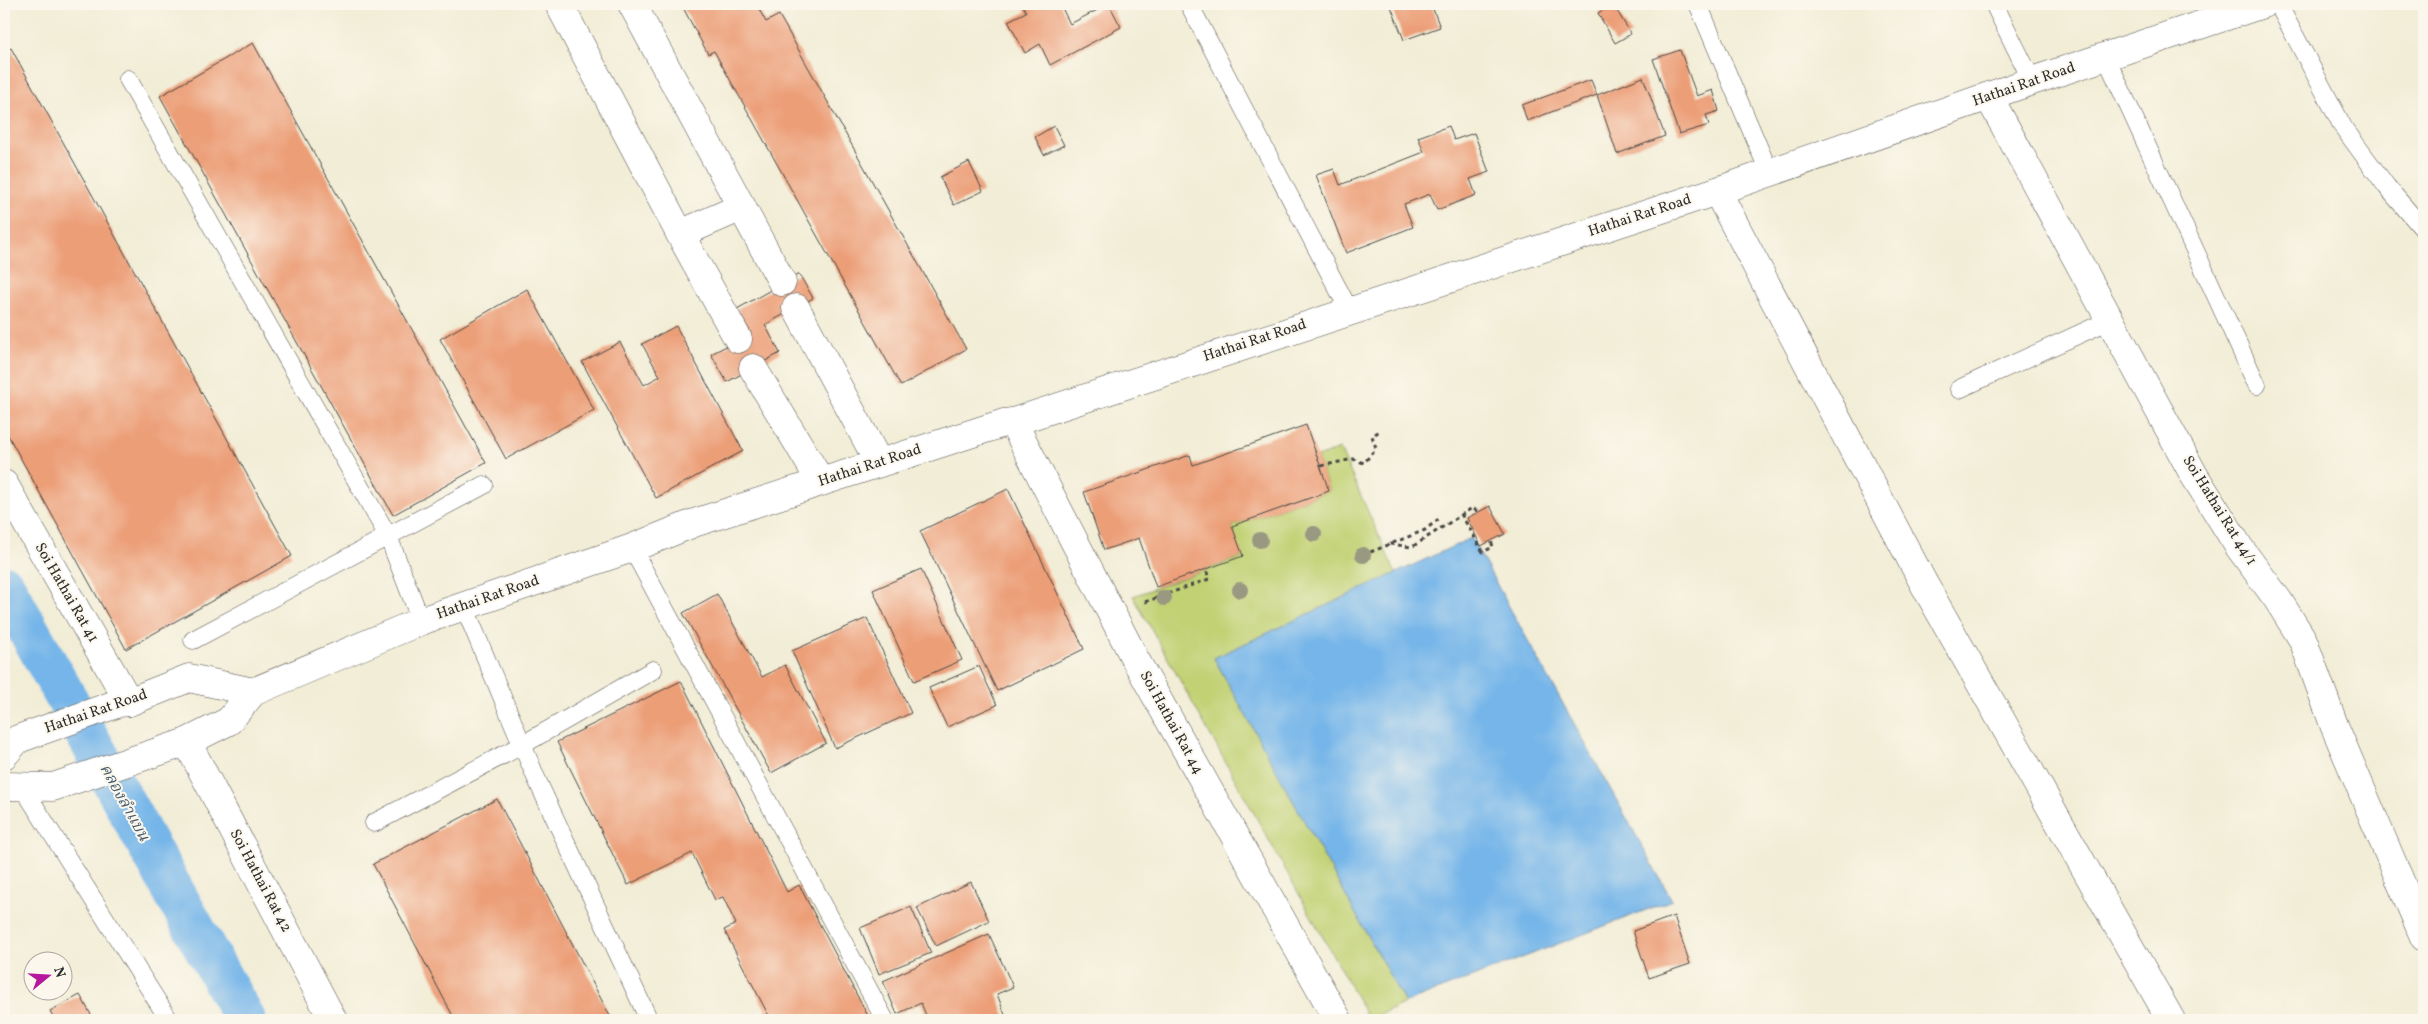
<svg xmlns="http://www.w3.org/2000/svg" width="2428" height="1024" font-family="Vollkorn,'Noto Serif Thai',serif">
<rect width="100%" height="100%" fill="#fbf7ec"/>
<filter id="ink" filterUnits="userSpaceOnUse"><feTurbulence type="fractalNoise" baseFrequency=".02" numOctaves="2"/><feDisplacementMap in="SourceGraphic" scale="10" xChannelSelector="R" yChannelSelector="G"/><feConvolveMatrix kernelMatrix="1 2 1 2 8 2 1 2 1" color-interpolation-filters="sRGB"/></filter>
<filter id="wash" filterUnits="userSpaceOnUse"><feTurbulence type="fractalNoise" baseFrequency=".0096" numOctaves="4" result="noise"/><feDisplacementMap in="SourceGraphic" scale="20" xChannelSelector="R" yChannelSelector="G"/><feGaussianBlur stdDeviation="1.12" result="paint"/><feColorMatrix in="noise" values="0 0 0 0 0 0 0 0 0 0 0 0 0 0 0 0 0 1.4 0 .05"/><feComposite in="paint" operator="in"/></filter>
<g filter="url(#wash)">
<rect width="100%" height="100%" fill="#f2edd6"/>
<path fill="#c1d173" stroke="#767e4f" d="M 1340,449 L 1396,574 L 1214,658 L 1405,1003 L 1369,1020 L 1133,596 L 1242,557 L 1232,526 L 1329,491 L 1317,457 Z"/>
<path fill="#74b5e9" stroke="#50708a" d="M 1471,538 L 1672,900 L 1405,1003 L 1214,658 Z"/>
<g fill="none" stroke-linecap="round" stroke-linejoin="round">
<path stroke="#74b5e9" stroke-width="42" d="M 4,586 L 245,1020"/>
</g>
<g id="blocks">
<g fill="#ec9e77">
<path d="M 681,4 L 756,4 L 766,22 L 779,15 L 966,349 L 901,386 L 714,51 L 708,54 Z"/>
<path d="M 1028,4 L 1060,4 L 1070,24 L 1109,4 L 1121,27 L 1050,65 L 1040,44 L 1025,53 L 1008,21 L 1026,12 L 1023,6 Z"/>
<path d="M 1390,4 L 1431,4 L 1440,27 L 1404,40 Z"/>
<path d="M 1613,4 L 1631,34 L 1615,43 L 1598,13 Z"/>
<path d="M 253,43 L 486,463 L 393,515 L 160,96 Z"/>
<path d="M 11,48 L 292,556 L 126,649 L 4,428 L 4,52 Z"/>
<path d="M 1680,50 L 1697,96 L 1713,90 L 1719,111 L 1706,115 L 1709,125 L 1679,134 L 1653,59 Z"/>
<path d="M 1643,77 L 1665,136 L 1617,154 L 1597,95 L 1527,121 L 1522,105 L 1591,80 L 1597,95 Z"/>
<path d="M 1054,126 L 1064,145 L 1044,155 L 1035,137 Z"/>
<path d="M 1449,126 L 1454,140 L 1474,133 L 1489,172 L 1470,179 L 1476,195 L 1437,210 L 1430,194 L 1404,204 L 1413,227 L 1346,253 L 1316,175 L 1334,169 L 1340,185 L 1424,152 L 1418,137 Z"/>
<path d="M 969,162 L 983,191 L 954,205 L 940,177 Z"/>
<path d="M 799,274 L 813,298 L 765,325 L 780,353 L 727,382 L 711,354 L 751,333 L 737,309 Z"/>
<path d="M 527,289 L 594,410 L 506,459 L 440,339 Z"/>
<path d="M 676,326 L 743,451 L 656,498 L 582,362 L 620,342 L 644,385 L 660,376 L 642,344 Z"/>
<path d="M 1306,425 L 1329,491 L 1232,526 L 1243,556 L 1156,587 L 1139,538 L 1104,550 L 1084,492 L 1190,455 L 1193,465 Z"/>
<path d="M 1008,489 L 1084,649 L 997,691 L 920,531 Z"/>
<path d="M 1490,506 L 1505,534 L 1481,546 L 1467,518 Z"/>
<path d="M 921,569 L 962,660 L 914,681 L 873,590 Z"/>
<path d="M 717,594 L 762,677 L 785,665 L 826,743 L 771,773 L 683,613 Z"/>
<path d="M 867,618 L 911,713 L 835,748 L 792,651 Z"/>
<path d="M 979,666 L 997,705 L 947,727 L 929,688 Z"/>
<path d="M 681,681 L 787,892 L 799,885 L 870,1020 L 771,1020 L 724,930 L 736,924 L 723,897 L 715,900 L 692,853 L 628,885 L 557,742 Z"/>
<path d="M 497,799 L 612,1020 L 455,1020 L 373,864 Z"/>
<path d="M 971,882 L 989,921 L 936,946 L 917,908 Z"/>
<path d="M 911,907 L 931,953 L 879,974 L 860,928 Z"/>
<path d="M 1674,916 L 1690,964 L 1649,978 L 1633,931 Z"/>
<path d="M 989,934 L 1013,987 L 997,994 L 1007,1020 L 928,1020 L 921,1003 L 897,1014 L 883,981 Z"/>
<path d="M 80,995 L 94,1020 L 55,1020 L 50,1011 Z"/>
</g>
</g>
</g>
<g filter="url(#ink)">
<use href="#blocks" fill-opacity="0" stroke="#494845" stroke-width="1"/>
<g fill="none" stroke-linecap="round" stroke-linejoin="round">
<g stroke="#494845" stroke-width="19">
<g id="lane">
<path d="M 1189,4 L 1349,310"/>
<path d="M 1698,4 L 1769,172"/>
<path d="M 1994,4 L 2032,81"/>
<path d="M 2278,4 L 2343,127 L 2387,187 L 2424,230"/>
<path d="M 2106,57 L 2257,385"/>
<path d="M 128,79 L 388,536 L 421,621"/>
<path d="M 1959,389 L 2110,320"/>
<path d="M 632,548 L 885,1020"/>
<path d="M 464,606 L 537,780 L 649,1020"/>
<path d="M 193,640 L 484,485"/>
<path d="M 22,786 L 169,1020"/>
<path d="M 374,823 L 522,745 L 653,670"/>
</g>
</g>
<g stroke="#494845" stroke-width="29">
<g id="street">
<path d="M 559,4 L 680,234 L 738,339"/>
<path d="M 632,4 L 782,282"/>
<path d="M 1989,97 L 2194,475 L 2239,547 L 2278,600 L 2303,640 L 2334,725 L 2424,937"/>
<path d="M 1717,191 L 1924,584 L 2171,1020"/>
<path d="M 680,234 L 742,207"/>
<path d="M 796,308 L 879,463"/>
<path d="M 753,368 L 821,482"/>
<path d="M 1013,422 L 1134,657 L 1338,1020"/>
<path d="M 4,484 L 129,702"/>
<path d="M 187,742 L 333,1020"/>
</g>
</g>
<g stroke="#494845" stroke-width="29">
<g id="secondary">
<path d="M 4,755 L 18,739 L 119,703 L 129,702 L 189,678 L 253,692"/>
<path d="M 4,786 L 53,787 L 187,742 L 229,721 L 253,692 L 421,621 L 632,548 L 694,523 L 1004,423 L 1013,422 L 1717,191 L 2032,81 L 2263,4"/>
</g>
</g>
<g stroke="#494845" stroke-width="3" stroke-dasharray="4 4" stroke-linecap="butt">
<path d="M 1321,466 L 1353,459 L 1364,463 L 1376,448 L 1372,436 L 1381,430"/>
<path d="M 1461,514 L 1483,552 L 1493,547 L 1491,541"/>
<path d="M 1390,544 L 1412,547 L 1472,508 L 1479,512"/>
<path d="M 1363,555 L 1425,530 L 1440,518"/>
<path d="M 1145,602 L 1209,579 L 1206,569"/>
</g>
<use href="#lane" stroke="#fff" stroke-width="18"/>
<use href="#street" stroke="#fff" stroke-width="28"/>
<use href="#secondary" stroke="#fff" stroke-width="28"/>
</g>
<g fill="#999982">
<circle cx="1314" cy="534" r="8"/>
<circle cx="1260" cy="540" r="8"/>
<circle cx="1363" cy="555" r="8"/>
<circle cx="1240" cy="590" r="8"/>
<circle cx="1164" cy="598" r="8"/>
</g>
</g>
<g text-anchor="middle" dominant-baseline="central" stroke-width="4" stroke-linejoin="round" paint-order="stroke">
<g font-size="15" fill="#2b2b2b" stroke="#fbf7ec">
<text transform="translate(2024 85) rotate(-19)">Hathai Rat Road</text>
<text transform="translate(1640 216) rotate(-18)">Hathai Rat Road</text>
<text transform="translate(1255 341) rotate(-18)">Hathai Rat Road</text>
<text transform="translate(870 466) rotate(-18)">Hathai Rat Road</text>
<text transform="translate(2219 511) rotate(58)">Soi Hathai Rat 44/1</text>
<text transform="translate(66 593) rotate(60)">Soi Hathai Rat 41</text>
<text transform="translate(488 598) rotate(-19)">Hathai Rat Road</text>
<text transform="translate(96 712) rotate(-19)">Hathai Rat Road</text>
<text transform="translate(1171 723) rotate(61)">Soi Hathai Rat 44</text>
<text transform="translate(260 881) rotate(62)">Soi Hathai Rat 42</text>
</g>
<g font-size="16" font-style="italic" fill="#455b6e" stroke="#fbf7ec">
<text transform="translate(124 803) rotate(61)">คลองลำแบน</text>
</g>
</g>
<rect width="2428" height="1024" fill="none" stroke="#fbf7ec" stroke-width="20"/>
<g transform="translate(48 976) rotate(72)"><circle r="24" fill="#fbf7ec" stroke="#a8a59f"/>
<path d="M0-4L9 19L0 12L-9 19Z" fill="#b5179e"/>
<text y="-8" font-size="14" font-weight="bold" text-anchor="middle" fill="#2b2b2b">N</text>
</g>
</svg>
